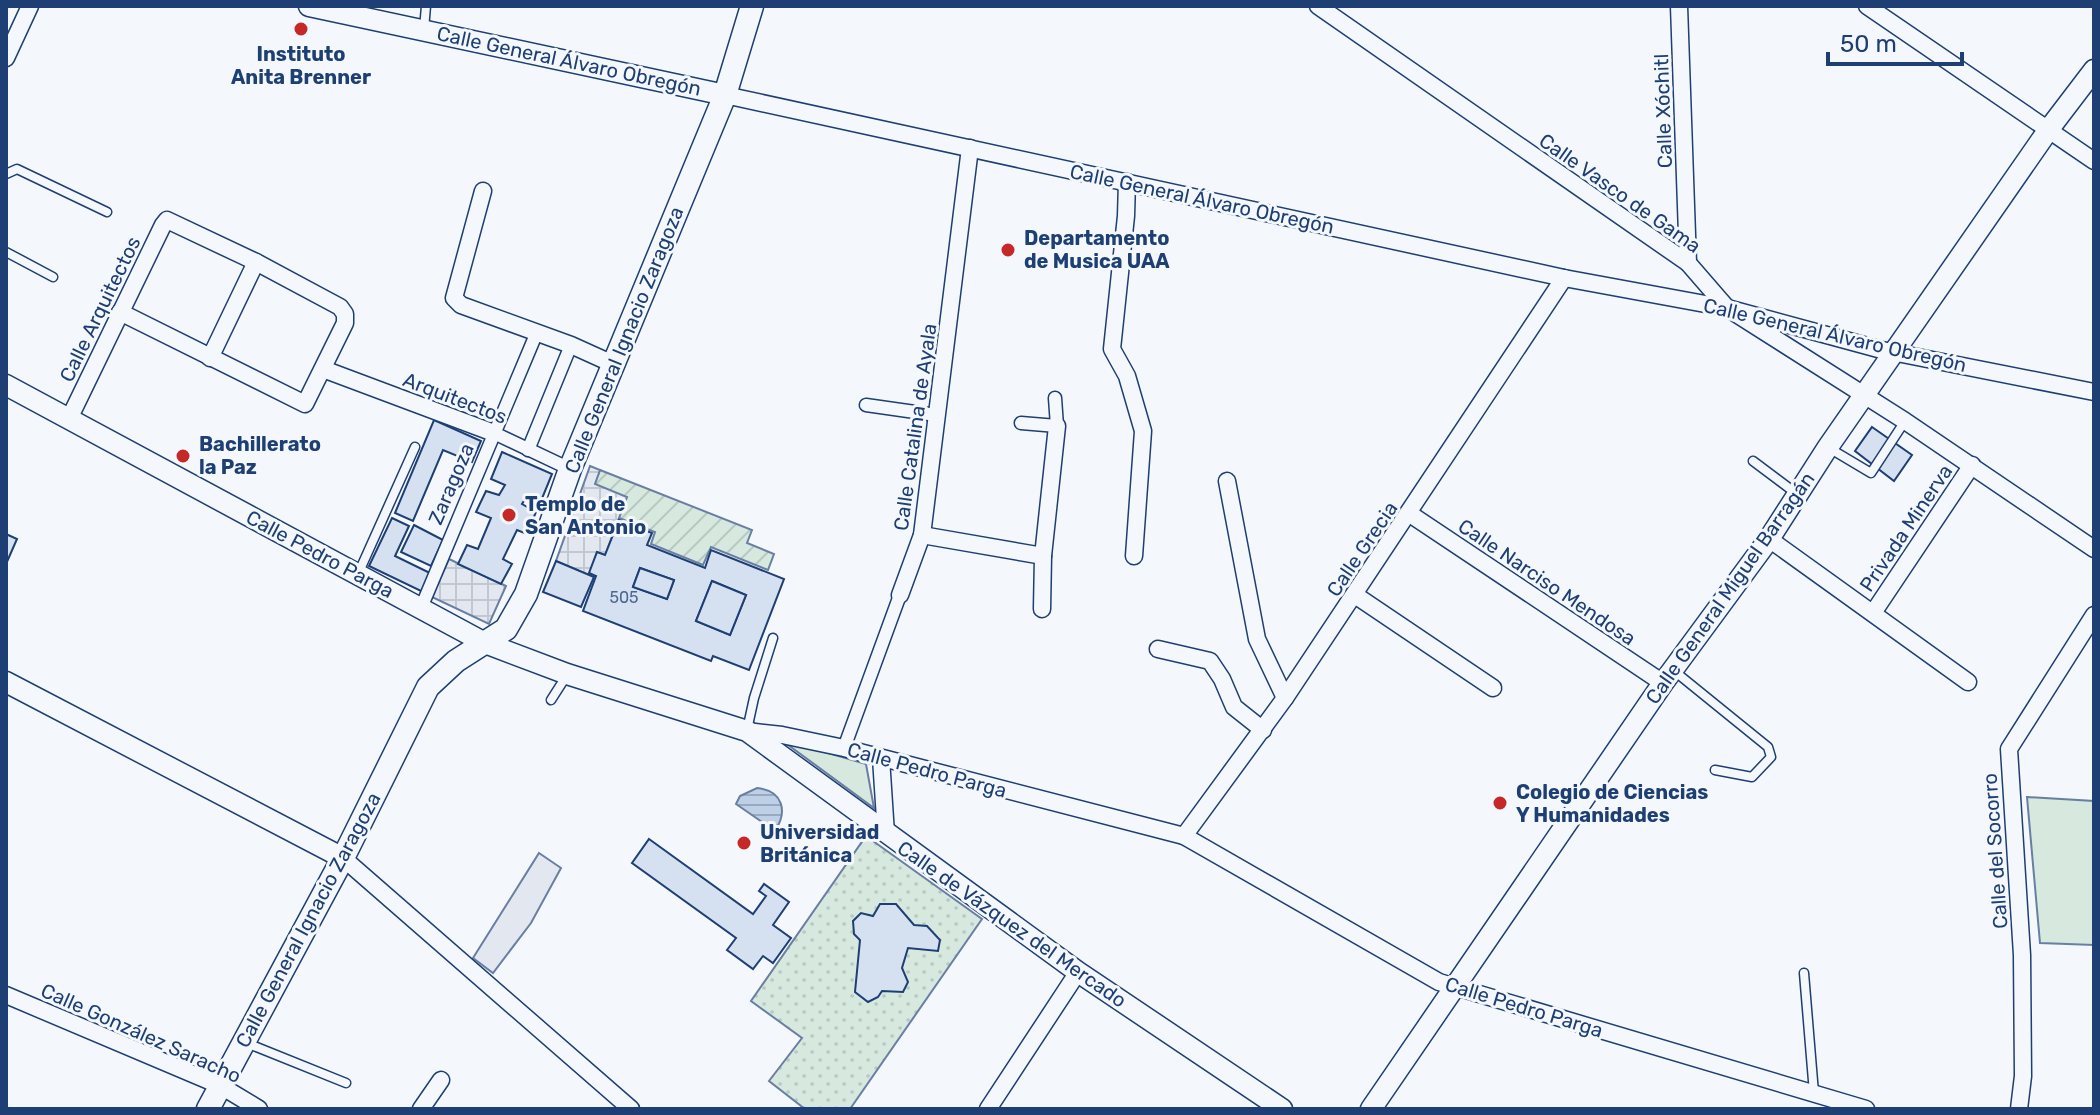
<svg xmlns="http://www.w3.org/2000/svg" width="2100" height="1115" font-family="Rubik,sans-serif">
<defs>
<pattern id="grass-dots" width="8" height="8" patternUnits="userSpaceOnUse" patternTransform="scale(2)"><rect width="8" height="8" fill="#d7e8df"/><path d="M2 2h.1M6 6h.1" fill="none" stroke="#b8c8c3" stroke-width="1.8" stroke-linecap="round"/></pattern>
<pattern id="garden-furrows" width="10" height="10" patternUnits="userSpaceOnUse" patternTransform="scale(2)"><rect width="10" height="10" fill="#d7e8df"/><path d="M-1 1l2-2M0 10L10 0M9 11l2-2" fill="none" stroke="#b8c8c3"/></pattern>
<pattern id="plaza-grid" width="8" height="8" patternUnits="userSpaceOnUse" patternTransform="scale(2)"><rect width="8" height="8" fill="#e3e8f0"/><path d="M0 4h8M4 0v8" fill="none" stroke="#c2c8d1"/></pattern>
<pattern id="water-rules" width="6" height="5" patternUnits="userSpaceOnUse" patternTransform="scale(2)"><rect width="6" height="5" fill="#bed0e5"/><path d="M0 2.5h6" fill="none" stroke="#9aaabe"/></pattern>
</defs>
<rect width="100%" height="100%" fill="#f4f7fb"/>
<path fill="url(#grass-dots)" stroke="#687fa3" stroke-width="2" d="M 866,836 L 982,919 L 850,1109 L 805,1109 L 769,1081 L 802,1038 L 751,1001 Z"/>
<g fill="#d7e8df" stroke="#687fa3" stroke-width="2">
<path d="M 780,739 L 866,764 L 874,808 Z"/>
<path d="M 2027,797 L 2094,801 L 2094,945 L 2040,943 Z"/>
</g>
<path fill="url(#garden-furrows)" stroke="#687fa3" stroke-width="2" d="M 600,470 L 752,530 L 747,543 L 774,554 L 768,570 L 711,547 L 703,565 L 651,544 L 655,532 L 619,518 L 594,484 Z"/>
<path fill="#e3e8f0" stroke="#687fa3" stroke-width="2" d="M 539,853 L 561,868 L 531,923 L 493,973 L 473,958 Z"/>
<g fill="url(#plaza-grid)" stroke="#687fa3" stroke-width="2">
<path d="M 590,466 L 600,470 L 595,484 L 627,497 L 605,555 L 597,552 L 589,575 L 556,561 Z"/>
<path d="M 449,559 L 506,586 L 489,624 L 432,597 Z"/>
</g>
<path fill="url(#water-rules)" stroke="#687fa3" stroke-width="2" d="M 757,788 C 783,791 788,811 775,831 L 736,804 L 740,796 Z"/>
<g fill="#d5e0f0" stroke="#1d3f73" stroke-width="2" fill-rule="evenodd">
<path d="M 434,420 L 481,441 L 472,462 L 443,450 L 413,521 L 395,513 Z"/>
<path d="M 1872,427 L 1912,455 L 1894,481 L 1855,451 Z"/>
<path d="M 502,452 L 552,474 L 541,501 L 527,496 L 522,504 L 536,512 L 527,534 L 517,530 L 503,559 L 512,564 L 501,584 L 458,564 L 467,545 L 478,549 L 491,518 L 476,512 L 486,491 L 499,495 L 505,485 L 491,479 Z"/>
<path d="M 392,518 L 409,526 L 395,556 L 432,574 L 423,592 L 369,566 Z"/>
<path d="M 619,520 L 652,533 L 647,545 L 705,568 L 711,550 L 784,579 L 749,670 L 713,656 L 711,661 L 583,611 L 596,576 L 589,573 L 597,552 L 605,555 ZM 640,568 L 674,580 L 667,599 L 633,587 ZM 712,581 L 746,595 L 730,635 L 696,621 Z"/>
<path d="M 414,525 L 443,540 L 431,566 L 401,552 Z"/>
<path d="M 6,534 L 17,539 L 6,564 Z"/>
<path d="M 556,561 L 594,577 L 581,607 L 543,592 Z"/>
<path d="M 640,568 L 674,580 L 667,599 L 633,587 Z"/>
<path d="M 712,581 L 746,595 L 730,635 L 696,621 Z"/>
<path d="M 649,839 L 753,914 L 766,896 L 759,891 L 764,884 L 789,902 L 773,925 L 791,938 L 773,963 L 763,956 L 753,969 L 727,950 L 736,938 L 632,863 Z"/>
<path d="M 880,904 L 896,904 L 914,925 L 927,926 L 940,940 L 938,951 L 908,948 L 902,968 L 908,982 L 903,992 L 882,991 L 878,997 L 868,1002 L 855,992 L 860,940 L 854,934 L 853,921 L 861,913 L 873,916 Z"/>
</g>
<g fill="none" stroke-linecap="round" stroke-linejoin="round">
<g stroke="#1d3f73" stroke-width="11">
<g id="service">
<path d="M 424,29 L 426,6"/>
<path d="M 6,174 L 17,169 L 107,212"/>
<path d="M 6,252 L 53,277"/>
<path d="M 1829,448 L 1871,473 L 1905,421"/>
<path d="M 1753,461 L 1797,494"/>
<path d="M 358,574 L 415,447"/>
<path d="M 1673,670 L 1768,747 L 1771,757 L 1752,777 L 1715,770"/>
<path d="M 551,700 L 567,675"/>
<path d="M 747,730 L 754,698 L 773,638"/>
<path d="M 1804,973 L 1814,1093"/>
<path d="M 244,1042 L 346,1083"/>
</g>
</g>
<g stroke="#1d3f73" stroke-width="15">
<g id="pedestrian">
<path d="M 866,405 L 936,415"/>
<path d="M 1021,423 L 1057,426 L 1055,398"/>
<path d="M 494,433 L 570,469"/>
<path d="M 528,450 L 571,345"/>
<path d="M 421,608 L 537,332"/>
<path d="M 844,748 L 900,595"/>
</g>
</g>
<g stroke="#1d3f73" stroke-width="19">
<g id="minor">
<path d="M 1318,6 L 1688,263 L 1727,308 L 1905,421 L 2094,549"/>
<path d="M 1679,6 L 1688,263"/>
<path d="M 1867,6 L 2094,161"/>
<path d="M 6,58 L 30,6"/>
<path d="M 725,95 L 1564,278 L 1727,308 L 1882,350 L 2094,392"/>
<path d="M 1127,182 L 1126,216 L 1112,349 L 1127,376 L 1143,431 L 1134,556"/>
<path d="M 483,191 L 454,298 L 461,305 L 571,345 L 613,364"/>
<path d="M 210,358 L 256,262"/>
<path d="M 323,369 L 494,433"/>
<path d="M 69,419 L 163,225 L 167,220 L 256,262 L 340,307 L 345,314 L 345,323 L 305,404 L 120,312"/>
<path d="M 1227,481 L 1257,639 L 1285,698"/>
<path d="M 1410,514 L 1663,683"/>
<path d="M 922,535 L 1043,556"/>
<path d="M 1769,539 L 1968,682"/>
<path d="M 900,595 L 922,535 L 970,148"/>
<path d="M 1355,595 L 1493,688"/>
<path d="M 1042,609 L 1043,556 L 1057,426"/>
<path d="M 1873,613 L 1972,465"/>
<path d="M 1158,649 L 1210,661 L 1222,679 L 1234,707 L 1263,730"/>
<path d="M 747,731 L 782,735 L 844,748 L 1184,836 L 1439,982 L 1866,1109"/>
<path d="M 881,758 L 886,834"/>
<path d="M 1184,836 L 1285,698 L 1564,278"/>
<path d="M 343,858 L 631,1109"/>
<path d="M 6,995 L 221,1086 L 259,1109"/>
<path d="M 421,1109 L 441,1080"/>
<path d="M 988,1109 L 1078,972"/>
<path d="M 2019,1109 L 2023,1076 L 2022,955 L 2009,749 L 2094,615"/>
</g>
</g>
<g stroke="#1d3f73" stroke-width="23">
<g id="tertiary">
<path d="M 309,6 L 725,95"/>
<path d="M 6,385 L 485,643 L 567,674 L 747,731 L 1078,972 L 1282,1109"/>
<path d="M 6,682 L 343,858"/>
<path d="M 1371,1109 L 1663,683 L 1769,539 L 1828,447 L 2049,129 L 2094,70"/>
</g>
</g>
<g stroke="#1d3f73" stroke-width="25">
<path id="secondary" d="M 208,1109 L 343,858 L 428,687 L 456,661 L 506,629 L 526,594 L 570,469 L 725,95 L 752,6"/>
</g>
<use href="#service" stroke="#f4f7fb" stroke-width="8"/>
<use href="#pedestrian" stroke="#f4f7fb" stroke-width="12"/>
<use href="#minor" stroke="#f4f7fb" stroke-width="16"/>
<use href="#tertiary" stroke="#f4f7fb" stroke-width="20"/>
<use href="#secondary" stroke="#f4f7fb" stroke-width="22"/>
</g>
<g fill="#c62828" stroke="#f4f7fb" stroke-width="3">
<circle cx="301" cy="29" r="8"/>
<circle cx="1008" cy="250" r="8"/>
<circle cx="183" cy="456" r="8"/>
<circle cx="509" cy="515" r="8"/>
<circle cx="1500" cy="803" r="8"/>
<circle cx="744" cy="843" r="8"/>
</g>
<g text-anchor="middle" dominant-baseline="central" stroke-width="6" stroke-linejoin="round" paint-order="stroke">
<g font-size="16" fill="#4b6792">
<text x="624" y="597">505</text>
</g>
<g font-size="20" font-weight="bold" fill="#1d3f73" stroke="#f4f7fb" text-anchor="start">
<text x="301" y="54" text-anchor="middle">Instituto<tspan x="301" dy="23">Anita Brenner</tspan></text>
<text x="1024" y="238">Departamento<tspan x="1024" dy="23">de Musica UAA</tspan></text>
<text x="199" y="444">Bachillerato<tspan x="199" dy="23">la Paz</tspan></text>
<text x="525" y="504">Templo de<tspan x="525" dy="23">San Antonio</tspan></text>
<text x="1516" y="792">Colegio de Ciencias<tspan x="1516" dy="23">Y Humanidades</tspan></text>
<text x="760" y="832">Universidad<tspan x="760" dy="23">Británica</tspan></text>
</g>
<g font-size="20" fill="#1d3f73" stroke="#f4f7fb">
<text transform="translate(569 61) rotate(12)">Calle General Álvaro Obregón</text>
<text transform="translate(1663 111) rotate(-92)">Calle Xóchitl</text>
<text transform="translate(1620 193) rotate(35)">Calle Vasco de Gama</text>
<text transform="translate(1202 199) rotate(12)">Calle General Álvaro Obregón</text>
<text transform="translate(100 309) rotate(-64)">Calle Arquitectos</text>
<text transform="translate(1835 335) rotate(13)">Calle General Álvaro Obregón</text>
<text transform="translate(624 340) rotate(-68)">Calle General Ignacio Zaragoza</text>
<text transform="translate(455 398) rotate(21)">Arquitectos</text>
<text transform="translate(915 427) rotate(-82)">Calle Catalina de Ayala</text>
<text transform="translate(451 484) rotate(-67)">Zaragoza</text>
<text transform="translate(1906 528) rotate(-56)">Privada Minerva</text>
<text transform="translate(1362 549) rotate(-56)">Calle Grecia</text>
<text transform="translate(320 554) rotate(28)">Calle Pedro Parga</text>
<text transform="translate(1547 582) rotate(34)">Calle Narciso Mendosa</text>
<text transform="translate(1730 588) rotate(-55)">Calle General Miguel Barragán</text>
<text transform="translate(927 770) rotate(15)">Calle Pedro Parga</text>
<text transform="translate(1995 851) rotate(-94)">Calle del Socorro</text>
<text transform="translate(308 920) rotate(-62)">Calle General Ignacio Zaragoza</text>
<text transform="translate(1012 924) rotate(35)">Calle de Vázquez del Mercado</text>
<text transform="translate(1524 1007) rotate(17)">Calle Pedro Parga</text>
<text transform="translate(141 1033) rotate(24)">Calle González Saracho</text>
</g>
</g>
<rect width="2100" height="1115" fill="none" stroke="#1d3f73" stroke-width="16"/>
<path d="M1828 52v12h134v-12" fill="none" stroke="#1d3f73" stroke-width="4"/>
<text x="1840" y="52" font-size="24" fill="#1d3f73" stroke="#f4f7fb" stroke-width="6" paint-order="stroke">50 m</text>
</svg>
